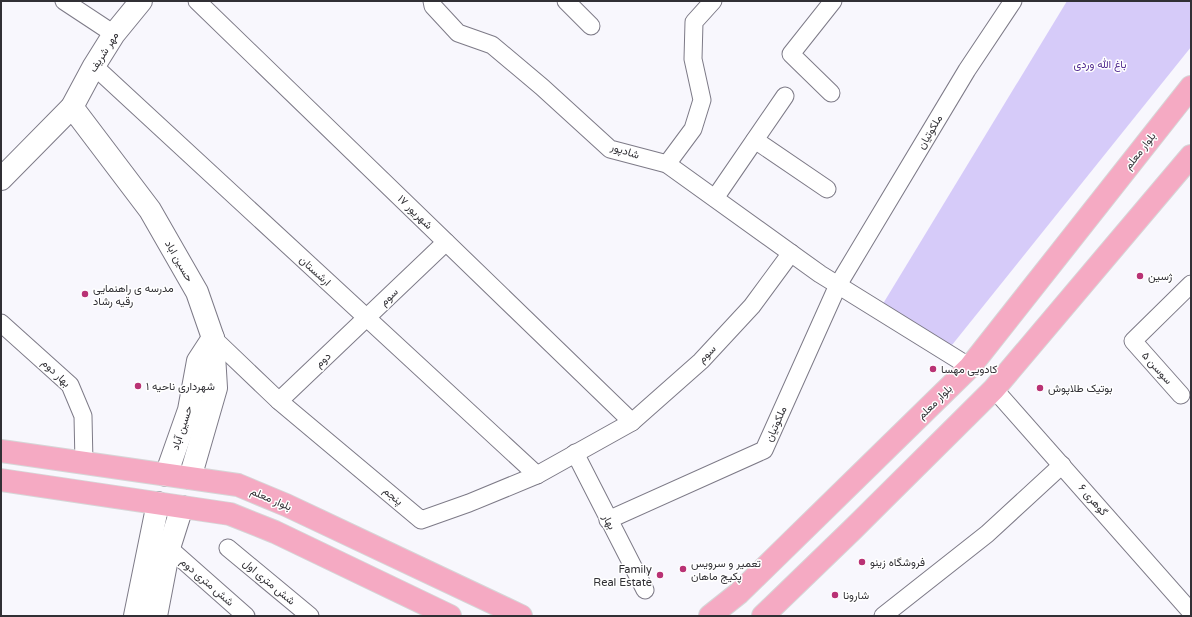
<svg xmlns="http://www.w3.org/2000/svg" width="1192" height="617" font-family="'Varela Round',Vazirmatn,sans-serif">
<rect width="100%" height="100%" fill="#f8f7fd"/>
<path fill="#d6cbf9" d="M 1067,1 L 1191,1 L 1191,47 L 952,345 L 881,307 Z"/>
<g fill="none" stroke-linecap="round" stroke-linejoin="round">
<g stroke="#7d7a87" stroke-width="19">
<g id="street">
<path d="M 64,1 L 114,34"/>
<path d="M 197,1 L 632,422"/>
<path d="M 432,1 L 433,6 L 458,33 L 492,45 L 542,87 L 610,149 L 667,164 L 820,274 L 970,367"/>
<path d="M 566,1 L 591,26"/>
<path d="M 94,66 L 537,475"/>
<path d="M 831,93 L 791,54 L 833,1"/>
<path d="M 755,140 L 827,189"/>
<path d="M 667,164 L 693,129 L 702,100 L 693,59 L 694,22 L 713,1"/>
<path d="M 715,198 L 785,96"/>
<path d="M 1,323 L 70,385 L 83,416 L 84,463"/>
<path d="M 213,338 L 279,401 L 421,520 L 469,503 L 537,475 L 632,422 L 701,361 L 752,306 L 791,253"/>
<path d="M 994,389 L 1191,612"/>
<path d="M 1181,395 L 1133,341 L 1191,284"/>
<path d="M 279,401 L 446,242"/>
<path d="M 575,453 L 645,590"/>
<path d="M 608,520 L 764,450 L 838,285 L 967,70 L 1013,1"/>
<path d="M 169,548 L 246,616"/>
<path d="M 228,548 L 310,616"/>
<path d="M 883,616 L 987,534 L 1062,465"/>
</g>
</g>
<g stroke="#7d7a87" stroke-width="24">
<g id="secondary">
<path d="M 72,107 L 150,210 L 197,292 L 213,338 L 216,388 L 190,478"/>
<path d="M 1,179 L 72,107 L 94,66 L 114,34 L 141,1"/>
<path d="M 166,475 L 189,410 L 198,361 L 213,338"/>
<path d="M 135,616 L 158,503"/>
<path d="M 156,616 L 169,548 L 182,507"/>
</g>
</g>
<g stroke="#d6d6d7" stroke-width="24">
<g id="primary">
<path d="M 1,451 L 238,485 L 286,505 L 521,616"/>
<path d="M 1,480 L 230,514 L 275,532 L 450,616"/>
<path d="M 710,616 L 739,593 L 970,367 L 1191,87"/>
<path d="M 763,616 L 852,530 L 994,389 L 1191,156"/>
</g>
</g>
<use href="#street" stroke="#fff" stroke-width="17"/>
<use href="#secondary" stroke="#fff" stroke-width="22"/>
<use href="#primary" stroke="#f5aac3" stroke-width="22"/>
</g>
<g fill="#b93274" stroke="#fff" stroke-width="1.5">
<circle cx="1140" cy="276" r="4"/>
<circle cx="85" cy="294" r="4"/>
<circle cx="933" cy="369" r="4"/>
<circle cx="138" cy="386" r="4"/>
<circle cx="1040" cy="388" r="4"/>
<circle cx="862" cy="562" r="4"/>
<circle cx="683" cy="569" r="4"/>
<circle cx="660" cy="575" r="4"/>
<circle cx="835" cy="595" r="4"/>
</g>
<g text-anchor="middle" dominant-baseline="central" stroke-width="3" stroke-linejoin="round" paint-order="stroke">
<g font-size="11" fill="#313035" stroke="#fff">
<text transform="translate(104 52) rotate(-58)">مهر شریف</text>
<text transform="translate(930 132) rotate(-59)">ملکوتیان</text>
<text transform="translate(625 151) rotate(18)">شادپور</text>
<text transform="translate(1140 151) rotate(-52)">بلوار معلم</text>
<text transform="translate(415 212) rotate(44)">۱۷ شهریور</text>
<text transform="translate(179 261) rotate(60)">حسین اباد</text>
<text transform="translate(315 271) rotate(43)">ارشستان</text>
<text transform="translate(389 297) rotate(-44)">سوم</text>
<text transform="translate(707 354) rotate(-46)">سوم</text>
<text transform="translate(323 360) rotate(-43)">دوم</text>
<text transform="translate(1157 368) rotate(48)">سوسن ۵</text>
<text transform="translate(56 373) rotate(44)">بهار دوم</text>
<text transform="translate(935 402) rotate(-45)">بلوار معلم</text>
<text transform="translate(776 424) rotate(-66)">ملکوتیان</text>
<text transform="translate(182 428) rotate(-72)">حسین آباد</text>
<text transform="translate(393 496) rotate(40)">پنجم</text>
<text transform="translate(271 499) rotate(23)">بلوار معلم</text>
<text transform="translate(1093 500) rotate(49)">گوهری ۶</text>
<text transform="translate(609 522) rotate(63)">بهار</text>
<text transform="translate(207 582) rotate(41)">شش متری دوم</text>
<text transform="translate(269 582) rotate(40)">شش متری اول</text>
</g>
<g font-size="11" fill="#542e91" stroke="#fff">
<text x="1100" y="64">باغ الله وردی</text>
</g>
<g font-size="11" fill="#313035" stroke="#fff" text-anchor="start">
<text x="1148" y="276">ژسین</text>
<text x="93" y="288">مدرسه ی راهنمایی<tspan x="93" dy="13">رقیه رشاد</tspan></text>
<text x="941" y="369">کادویی مهسا</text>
<text x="146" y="386">شهرداری ناحیه ۱</text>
<text x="1048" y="388">بوتیک طلاپوش</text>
<text x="870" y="562">فروشگاه زینو</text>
<text x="691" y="563">تعمیر و سرویس<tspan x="691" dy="13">پکیج ماهان</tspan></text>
<text x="652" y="569" text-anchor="end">Family<tspan x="652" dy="13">Real Estate</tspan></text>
<text x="843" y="595">شارونا</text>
</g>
</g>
<rect width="1192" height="617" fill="none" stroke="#313035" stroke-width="4"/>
</svg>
